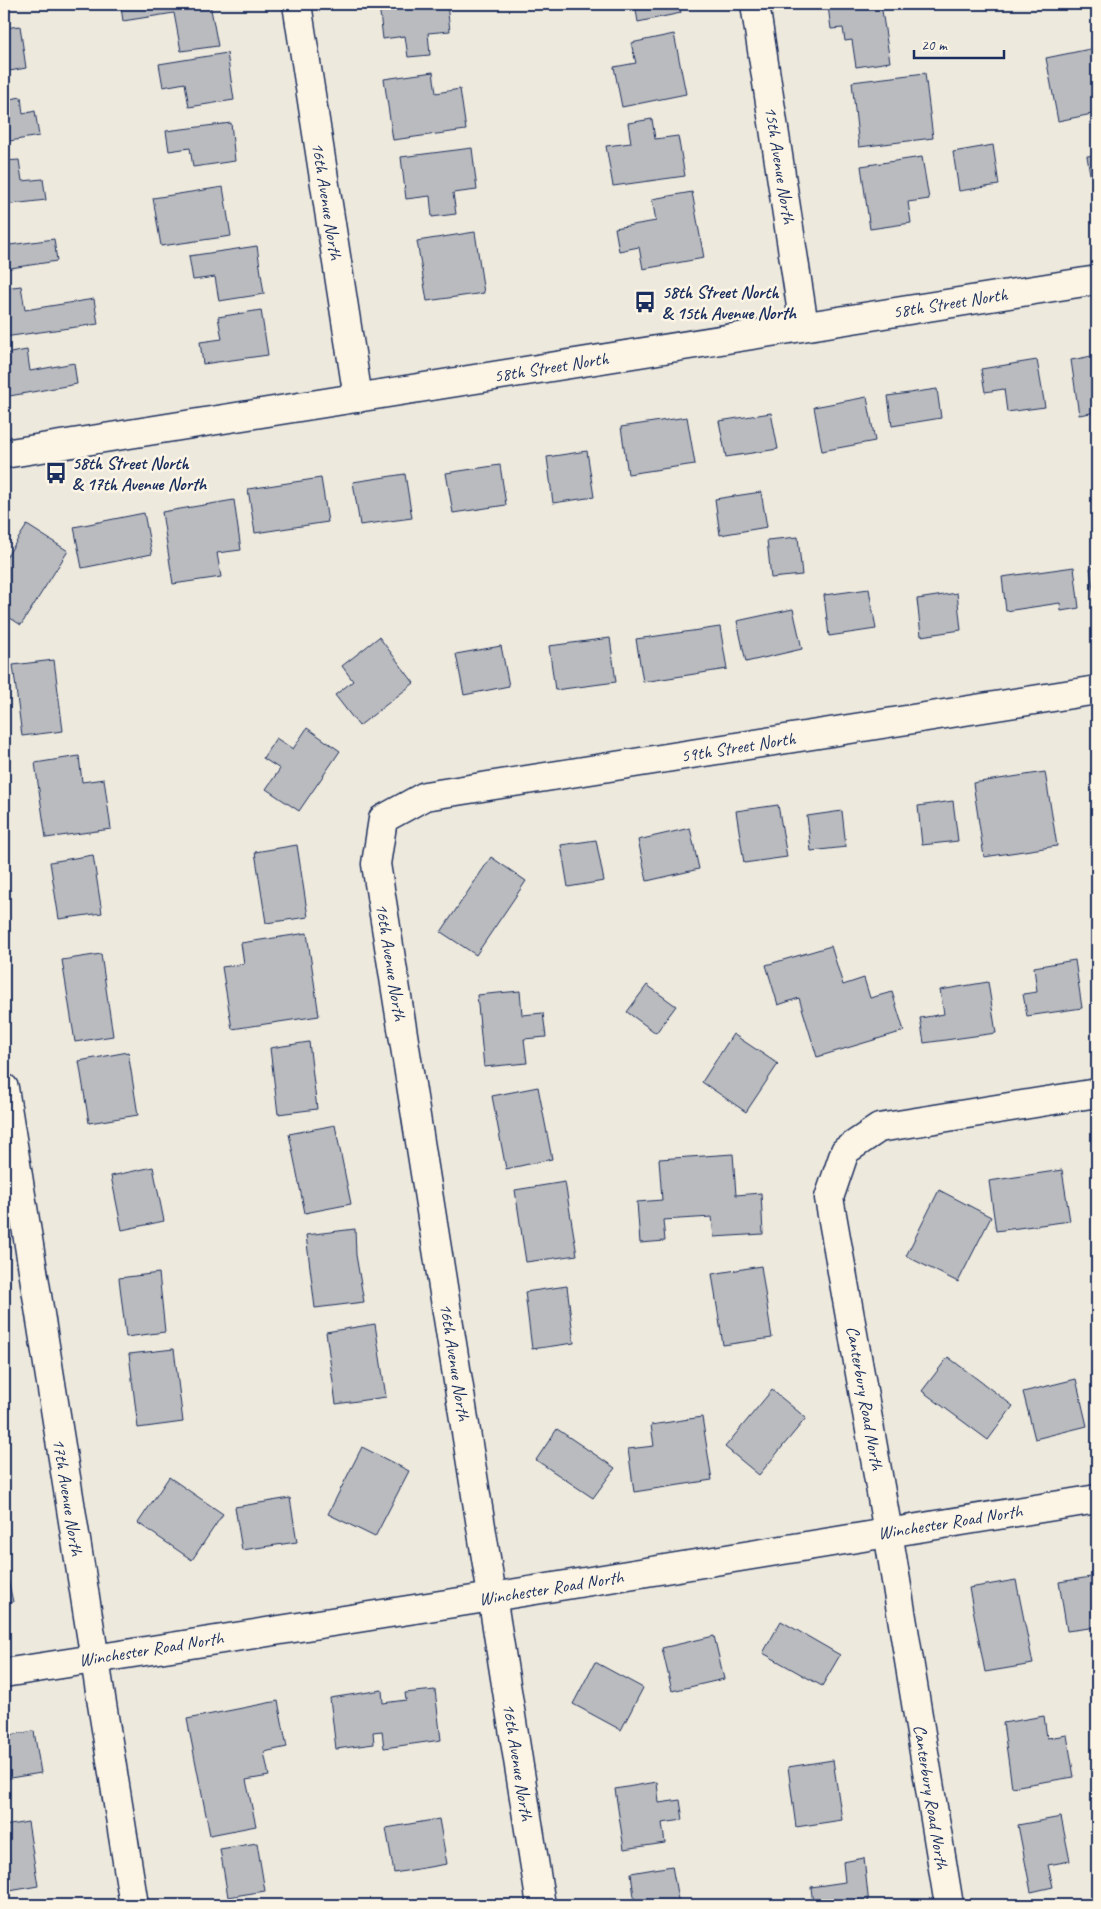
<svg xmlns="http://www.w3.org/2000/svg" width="1101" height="1909" font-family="Caveat,sans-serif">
<rect width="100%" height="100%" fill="#eee9dd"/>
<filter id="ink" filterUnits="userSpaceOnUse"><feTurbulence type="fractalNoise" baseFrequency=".02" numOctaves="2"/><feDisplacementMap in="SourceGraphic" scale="10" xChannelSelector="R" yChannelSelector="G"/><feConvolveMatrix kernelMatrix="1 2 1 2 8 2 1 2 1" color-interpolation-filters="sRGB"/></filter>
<g filter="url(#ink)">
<g fill="#babbbe" stroke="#1b2f5e">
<path d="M 136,4 L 210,4 L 218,46 L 181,51 L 174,13 L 123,21 L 121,7 Z"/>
<path d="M 379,4 L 447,4 L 450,31 L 428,33 L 430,55 L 408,57 L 405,36 L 383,39 Z"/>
<path d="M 635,4 L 679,4 L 681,13 L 638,22 Z"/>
<path d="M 842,4 L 881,4 L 890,62 L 856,67 L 852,40 L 845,41 L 843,28 L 831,29 L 828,6 Z"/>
<path d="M 1091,4 L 1097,4 L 1097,31 L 1096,31 Z"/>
<path d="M 20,26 L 26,68 L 4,72 L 4,28 Z"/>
<path d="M 674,34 L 686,94 L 622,107 L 614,67 L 636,63 L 631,43 Z"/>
<path d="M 1095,48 L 1097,113 L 1058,121 L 1046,58 Z"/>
<path d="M 227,53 L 234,100 L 189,107 L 185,83 L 163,87 L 159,64 Z"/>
<path d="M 433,72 L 436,93 L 460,89 L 466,130 L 393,140 L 384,79 Z"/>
<path d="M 925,73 L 933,138 L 859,147 L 852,82 Z"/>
<path d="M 21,97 L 23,114 L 35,111 L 39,136 L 4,142 L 4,100 Z"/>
<path d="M 652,119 L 655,139 L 678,136 L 685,176 L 613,186 L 606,146 L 631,143 L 628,123 Z"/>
<path d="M 231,123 L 235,161 L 193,167 L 190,148 L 169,151 L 166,131 Z"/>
<path d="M 993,145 L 999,185 L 959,191 L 953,152 Z"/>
<path d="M 472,148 L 477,190 L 453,193 L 456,214 L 432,217 L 430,196 L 406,199 L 401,157 Z"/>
<path d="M 1097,155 L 1097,179 L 1091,180 L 1087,156 Z"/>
<path d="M 922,157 L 929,199 L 908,202 L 911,223 L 870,229 L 861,166 Z"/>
<path d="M 19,160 L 22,181 L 43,179 L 46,200 L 4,205 L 4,161 Z"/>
<path d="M 223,187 L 231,236 L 161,246 L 153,198 Z"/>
<path d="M 692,192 L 704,258 L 643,269 L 639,247 L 619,251 L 615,228 L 656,221 L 652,199 Z"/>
<path d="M 7,223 L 10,245 L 54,239 L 57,261 L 4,269 L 4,224 Z"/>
<path d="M 475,232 L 484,293 L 427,301 L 417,241 Z"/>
<path d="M 257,246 L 264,294 L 219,301 L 215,277 L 193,280 L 189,256 Z"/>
<path d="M 21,286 L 25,310 L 94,299 L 98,324 L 4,337 L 4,288 Z"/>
<path d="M 261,310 L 268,355 L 203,364 L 200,342 L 222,339 L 218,317 Z"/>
<path d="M 27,350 L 30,371 L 74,363 L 77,384 L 4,397 L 4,354 Z"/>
<path d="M 1097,355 L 1097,412 L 1079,415 L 1071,360 Z"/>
<path d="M 1037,360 L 1045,407 L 1007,412 L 1004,389 L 985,392 L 981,369 Z"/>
<path d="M 937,389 L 941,418 L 892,426 L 888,396 Z"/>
<path d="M 867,397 L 875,441 L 822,451 L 814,407 Z"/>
<path d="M 771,413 L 778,449 L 726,457 L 719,421 Z"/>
<path d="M 687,417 L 695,464 L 628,474 L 621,427 Z"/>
<path d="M 587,451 L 594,497 L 553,503 L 547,457 Z"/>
<path d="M 500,465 L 506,505 L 453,513 L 446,473 Z"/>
<path d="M 405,474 L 412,518 L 360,525 L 353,482 Z"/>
<path d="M 321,478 L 328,522 L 255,533 L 248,489 Z"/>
<path d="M 761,492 L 767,527 L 720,535 L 715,499 Z"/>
<path d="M 234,500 L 241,550 L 217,553 L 221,577 L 173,584 L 162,512 Z"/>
<path d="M 144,513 L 152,554 L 82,568 L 74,527 Z"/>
<path d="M 27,525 L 68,551 L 21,625 L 4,614 L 4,561 Z"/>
<path d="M 798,537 L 802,575 L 771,578 L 767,540 Z"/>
<path d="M 1074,567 L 1079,608 L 1061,611 L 1060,603 L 1006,611 L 1002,577 Z"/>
<path d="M 1097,567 L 1097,609 L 1096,609 L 1090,568 Z"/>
<path d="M 869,589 L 876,629 L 829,636 L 824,595 Z"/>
<path d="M 957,593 L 961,630 L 921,636 L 917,599 Z"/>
<path d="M 793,609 L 802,649 L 746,662 L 737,621 Z"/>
<path d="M 720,627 L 727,669 L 643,682 L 636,639 Z"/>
<path d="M 379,637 L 414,683 L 359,726 L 335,695 L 353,681 L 342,666 Z"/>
<path d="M 610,638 L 616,682 L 555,690 L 549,646 Z"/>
<path d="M 501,646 L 509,686 L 464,695 L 456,654 Z"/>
<path d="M 54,660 L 63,731 L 22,736 L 13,665 Z"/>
<path d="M 307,728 L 340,751 L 299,811 L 266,789 L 280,769 L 263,758 L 276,738 L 293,749 Z"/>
<path d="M 79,756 L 82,782 L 104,779 L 111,829 L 46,838 L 35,763 Z"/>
<path d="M 1045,772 L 1057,846 L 984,857 L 973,783 Z"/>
<path d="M 953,801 L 958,841 L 922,845 L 918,806 Z"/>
<path d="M 778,805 L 787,857 L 744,863 L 736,811 Z"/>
<path d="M 842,811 L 846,847 L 811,851 L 807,816 Z"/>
<path d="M 690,828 L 699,869 L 647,881 L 638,840 Z"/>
<path d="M 596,840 L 604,881 L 568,887 L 561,845 Z"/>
<path d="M 297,845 L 308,917 L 266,923 L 255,852 Z"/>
<path d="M 93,855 L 102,913 L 59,919 L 50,862 Z"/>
<path d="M 491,857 L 526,881 L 476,955 L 441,932 Z"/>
<path d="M 307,933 L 319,1016 L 232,1029 L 222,967 L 244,964 L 241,943 Z"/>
<path d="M 831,946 L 843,985 L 864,978 L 870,998 L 892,992 L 904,1031 L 817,1057 L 799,998 L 778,1005 L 766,965 Z"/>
<path d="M 101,954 L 113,1036 L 75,1042 L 62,960 Z"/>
<path d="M 1075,960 L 1082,1008 L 1027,1016 L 1023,994 L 1037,992 L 1034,967 Z"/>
<path d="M 988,982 L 996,1033 L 924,1043 L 920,1018 L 944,1014 L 940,990 Z"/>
<path d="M 647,985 L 676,1006 L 656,1033 L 627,1012 Z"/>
<path d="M 520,991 L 522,1015 L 543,1013 L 546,1037 L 524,1039 L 527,1063 L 484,1067 L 477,995 Z"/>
<path d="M 733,1034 L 778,1064 L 746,1112 L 702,1082 Z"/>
<path d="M 309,1042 L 317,1109 L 278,1114 L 270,1048 Z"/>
<path d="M 128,1052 L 138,1115 L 89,1123 L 79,1061 Z"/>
<path d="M 538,1087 L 552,1159 L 506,1169 L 492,1096 Z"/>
<path d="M 335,1125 L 351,1204 L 305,1213 L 289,1134 Z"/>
<path d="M 733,1154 L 736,1195 L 761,1193 L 763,1234 L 714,1237 L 712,1217 L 663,1220 L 665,1241 L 640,1243 L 637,1202 L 662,1200 L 659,1159 Z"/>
<path d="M 153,1167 L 164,1221 L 122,1230 L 111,1176 Z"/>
<path d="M 1062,1170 L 1070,1221 L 996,1231 L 989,1181 Z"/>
<path d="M 565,1182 L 577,1255 L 526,1262 L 515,1190 Z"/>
<path d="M 939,1190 L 991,1217 L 958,1282 L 906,1256 Z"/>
<path d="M 355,1229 L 356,1255 L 364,1302 L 315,1308 L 306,1235 Z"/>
<path d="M 761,1266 L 772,1338 L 723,1345 L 712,1274 Z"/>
<path d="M 159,1273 L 165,1332 L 126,1337 L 119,1278 Z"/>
<path d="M 567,1286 L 574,1343 L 532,1349 L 525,1292 Z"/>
<path d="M 375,1324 L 386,1397 L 336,1404 L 326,1332 Z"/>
<path d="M 174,1349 L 183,1422 L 138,1428 L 129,1354 Z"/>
<path d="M 948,1357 L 1013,1406 L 988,1440 L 922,1391 Z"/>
<path d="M 1076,1379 L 1087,1426 L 1035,1439 L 1023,1392 Z"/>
<path d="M 772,1390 L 806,1418 L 759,1475 L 725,1447 Z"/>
<path d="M 702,1417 L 712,1480 L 634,1492 L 628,1449 L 654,1446 L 651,1425 Z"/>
<path d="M 557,1429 L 615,1468 L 593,1498 L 536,1460 Z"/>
<path d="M 362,1447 L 409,1471 L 375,1537 L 328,1514 Z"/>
<path d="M 169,1477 L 223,1514 L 192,1560 L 138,1523 Z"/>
<path d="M 290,1498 L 297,1542 L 242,1550 L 235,1507 Z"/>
<path d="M 4,1561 L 13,1602 L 4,1604 Z"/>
<path d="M 1097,1576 L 1097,1627 L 1067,1631 L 1059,1582 Z"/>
<path d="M 1016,1580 L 1033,1664 L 985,1672 L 969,1588 Z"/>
<path d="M 781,1621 L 840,1655 L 822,1686 L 763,1653 Z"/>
<path d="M 714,1636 L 724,1679 L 672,1691 L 662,1648 Z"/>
<path d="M 595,1662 L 643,1688 L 621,1730 L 573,1704 Z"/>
<path d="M 382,1690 L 383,1703 L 406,1700 L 405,1693 L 435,1690 L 441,1740 L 384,1748 L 382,1731 L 373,1732 L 374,1744 L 336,1749 L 330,1698 Z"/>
<path d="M 278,1701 L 287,1747 L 264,1752 L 269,1776 L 246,1780 L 256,1826 L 210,1835 L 187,1719 Z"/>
<path d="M 1044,1716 L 1047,1738 L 1067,1735 L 1074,1777 L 1012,1787 L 1003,1723 Z"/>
<path d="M 34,1731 L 41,1773 L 4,1779 L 4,1736 Z"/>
<path d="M 833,1760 L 842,1820 L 796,1827 L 788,1767 Z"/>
<path d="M 657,1782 L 659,1803 L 680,1800 L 683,1820 L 662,1823 L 665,1843 L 624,1849 L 615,1789 Z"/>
<path d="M 1061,1817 L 1070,1861 L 1048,1865 L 1053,1887 L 1031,1892 L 1018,1825 Z"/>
<path d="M 439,1819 L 447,1864 L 394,1873 L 386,1828 Z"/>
<path d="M 28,1822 L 38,1886 L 4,1892 L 4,1826 Z"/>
<path d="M 257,1843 L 265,1891 L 228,1897 L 220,1849 Z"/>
<path d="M 864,1858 L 869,1905 L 813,1905 L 811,1887 L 845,1882 L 843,1862 Z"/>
<path d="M 672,1866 L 679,1905 L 635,1905 L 631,1873 Z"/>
</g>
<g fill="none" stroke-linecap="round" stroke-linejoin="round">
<g stroke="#1b2f5e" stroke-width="31">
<g id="minor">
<path d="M 297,4 L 358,398"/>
<path d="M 755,4 L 804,326"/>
<path d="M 4,1088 L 134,1905"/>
<path d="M 4,1673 L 492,1597 L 1097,1499"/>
<path d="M 541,1905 L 376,864 L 383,819 L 425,796 L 1097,690"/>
<path d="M 949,1905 L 888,1532 L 829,1198 L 845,1151 L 879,1128 L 1097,1093"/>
</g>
</g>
<g stroke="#1b2f5e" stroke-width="31">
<path id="tertiary" d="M 4,454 L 1097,280"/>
</g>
<use href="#minor" stroke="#fcf5e5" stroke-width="28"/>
<use href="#tertiary" stroke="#fcf5e5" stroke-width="28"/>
</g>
</g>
<defs>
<g id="bus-bare" transform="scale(1.725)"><path d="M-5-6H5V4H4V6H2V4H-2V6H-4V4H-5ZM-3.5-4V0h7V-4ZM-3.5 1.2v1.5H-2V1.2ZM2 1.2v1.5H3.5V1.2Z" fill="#1b2f5e" stroke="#fcf5e5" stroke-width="2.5" paint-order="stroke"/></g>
</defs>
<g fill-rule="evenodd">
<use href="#bus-bare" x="645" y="302"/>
<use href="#bus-bare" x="56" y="473"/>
</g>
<g text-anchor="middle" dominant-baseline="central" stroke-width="5" stroke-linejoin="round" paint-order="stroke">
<g font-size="18" fill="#1b2f5e" stroke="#fcf5e5">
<text transform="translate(780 165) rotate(81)">15th Avenue North</text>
<text transform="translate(327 201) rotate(81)">16th Avenue North</text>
<text transform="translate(950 303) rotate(-9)">58th Street North</text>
<text transform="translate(551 367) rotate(-9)">58th Street North</text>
<text transform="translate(738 747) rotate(-9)">59th Street North</text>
<text transform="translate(391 962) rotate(81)">16th Avenue North</text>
<text transform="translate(455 1362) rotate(81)">16th Avenue North</text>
<text transform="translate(865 1398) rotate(80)">Canterbury Road North</text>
<text transform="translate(68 1497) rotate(81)">17th Avenue North</text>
<text transform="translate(950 1522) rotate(-9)">Winchester Road North</text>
<text transform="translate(551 1588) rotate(-9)">Winchester Road North</text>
<text transform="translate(151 1649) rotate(-9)">Winchester Road North</text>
<text transform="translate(518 1762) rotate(81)">16th Avenue North</text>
<text transform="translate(931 1797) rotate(81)">Canterbury Road North</text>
</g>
<g font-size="18" font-weight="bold" fill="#1b2f5e" stroke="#fcf5e5" text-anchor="start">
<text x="662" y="292">58th Street North<tspan x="662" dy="21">&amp; 15th Avenue North</tspan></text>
<text x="72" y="463">58th Street North<tspan x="72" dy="21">&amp; 17th Avenue North</tspan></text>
</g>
</g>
<rect width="1101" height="1909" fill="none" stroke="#fcf5e5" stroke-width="20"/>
<rect x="10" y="10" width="1081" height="1889" fill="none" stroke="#1b2f5e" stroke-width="2" filter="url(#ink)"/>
<path d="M914 50v8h90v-8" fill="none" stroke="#1b2f5e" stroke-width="2.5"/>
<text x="921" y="50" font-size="15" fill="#1b2f5e" stroke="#fcf5e5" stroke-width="4" paint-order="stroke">20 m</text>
</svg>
